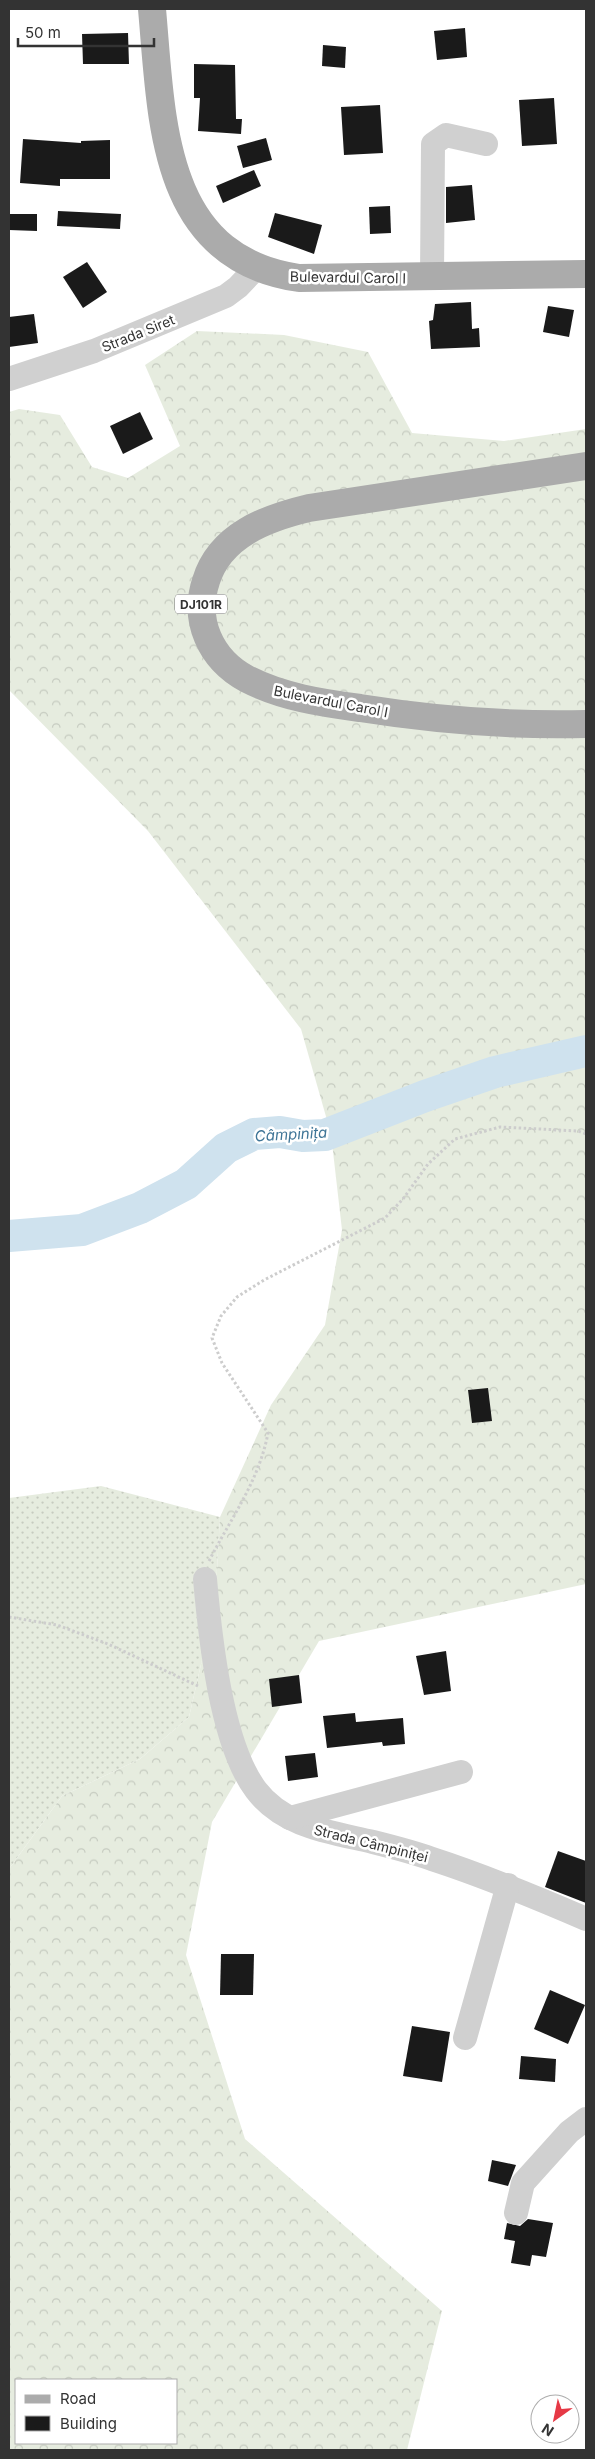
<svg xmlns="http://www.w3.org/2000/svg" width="595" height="2459" font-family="Inter,sans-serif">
<defs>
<pattern id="grass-dots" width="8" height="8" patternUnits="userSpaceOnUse" patternTransform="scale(1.25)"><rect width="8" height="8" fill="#e6ecdf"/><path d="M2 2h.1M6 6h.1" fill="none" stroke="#c6cbc0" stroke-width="1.8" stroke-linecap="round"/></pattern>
<pattern id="forest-crowns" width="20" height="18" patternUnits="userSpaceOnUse" patternTransform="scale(1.25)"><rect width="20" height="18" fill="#e6ecdf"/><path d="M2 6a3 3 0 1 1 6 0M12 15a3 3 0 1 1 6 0" fill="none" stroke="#c6cbc0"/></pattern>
</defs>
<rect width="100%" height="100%" fill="#fff"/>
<path fill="url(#grass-dots)" d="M 101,1486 L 220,1517 L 215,1603 L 189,1717 L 140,1759 L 62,1796 L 9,1869 L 9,1498 Z"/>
<path fill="url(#forest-crowns)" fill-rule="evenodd" d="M 197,331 L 284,335 L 368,352 L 412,433 L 504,441 L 586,429 L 586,1584 L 319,1641 L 212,1822 L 186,1955 L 245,2139 L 442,2311 L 407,2450 L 9,2450 L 9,1869 L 62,1796 L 140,1759 L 189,1717 L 215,1603 L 220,1517 L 271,1405 L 325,1325 L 342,1230 L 331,1134 L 301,1029 L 148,831 L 9,690 L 9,412 L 19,409 L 60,415 L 92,467 L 128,478 L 180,446 L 145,365 ZM 16,2380 L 176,2380 L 176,2443 L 16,2443 Z"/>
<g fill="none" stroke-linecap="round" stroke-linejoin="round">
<path stroke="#cfe2ee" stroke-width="32" d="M 9,1236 L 82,1230 L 140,1208 L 186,1184 L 226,1148 L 254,1134 L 280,1132 L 303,1136 L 325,1135 L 425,1096 L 495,1072 L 586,1051"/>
</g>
<g fill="#1a1a1a">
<path d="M 465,28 L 467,57 L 437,60 L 434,31 Z"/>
<path d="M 128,33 L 129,64 L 83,64 L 82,34 Z"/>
<path d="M 323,45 L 346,47 L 345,68 L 322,66 Z"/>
<path d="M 194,64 L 235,65 L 236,119 L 242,119 L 241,134 L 198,131 L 200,98 L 194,98 Z"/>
<path d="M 554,98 L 557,144 L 522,146 L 519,100 Z"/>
<path d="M 380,105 L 383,153 L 344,155 L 341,107 Z"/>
<path d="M 266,138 L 272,160 L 243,168 L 237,146 Z"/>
<path d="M 23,139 L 81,143 L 81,141 L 110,140 L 110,179 L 60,179 L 60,186 L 20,183 Z"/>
<path d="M 254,170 L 261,186 L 223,203 L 216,186 Z"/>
<path d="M 472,185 L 475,220 L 446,223 L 446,187 Z"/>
<path d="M 390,206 L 391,233 L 370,234 L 369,207 Z"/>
<path d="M 58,211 L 121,214 L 120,229 L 57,226 Z"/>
<path d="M 275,213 L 322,225 L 314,254 L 268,237 Z"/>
<path d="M 9,214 L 37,214 L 37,231 L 9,230 Z"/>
<path d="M 87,262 L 107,292 L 83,308 L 63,277 Z"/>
<path d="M 471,302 L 472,329 L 479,328 L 480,347 L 431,349 L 429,321 L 433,320 L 435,304 Z"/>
<path d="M 548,306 L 574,310 L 569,337 L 543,332 Z"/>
<path d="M 34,314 L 38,343 L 9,347 L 9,317 Z"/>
<path d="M 140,412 L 153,439 L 123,454 L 110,426 Z"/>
<path d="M 488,1388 L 492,1421 L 472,1423 L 468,1390 Z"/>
<path d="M 446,1651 L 451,1691 L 424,1695 L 416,1656 Z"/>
<path d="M 299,1675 L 302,1703 L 272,1707 L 269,1679 Z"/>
<path d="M 355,1713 L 356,1722 L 403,1718 L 405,1744 L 383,1746 L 382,1742 L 327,1748 L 323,1716 Z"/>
<path d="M 315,1753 L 318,1777 L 288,1781 L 285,1756 Z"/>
<path d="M 558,1851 L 586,1861 L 586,1903 L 545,1887 Z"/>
<path d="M 221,1954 L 254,1954 L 253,1995 L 220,1995 Z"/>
<path d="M 550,1990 L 585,2005 L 568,2044 L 534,2029 Z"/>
<path d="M 412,2026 L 450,2032 L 442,2082 L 403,2076 Z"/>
<path d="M 521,2056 L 556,2059 L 555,2082 L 519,2079 Z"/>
<path d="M 492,2160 L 516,2165 L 508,2186 L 488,2181 Z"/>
<path d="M 528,2219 L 553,2223 L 546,2257 L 532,2255 L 530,2266 L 511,2263 L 515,2241 L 504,2239 L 507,2223 L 520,2226 Z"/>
</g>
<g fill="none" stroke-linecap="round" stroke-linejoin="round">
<g stroke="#cdcdcd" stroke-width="3" stroke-dasharray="2.5 2.5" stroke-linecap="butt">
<path d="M 209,1561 C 231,1518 259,1481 268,1433 L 222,1363 L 212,1338 L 221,1316 L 237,1297 L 264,1280 L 385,1218 L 403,1199 L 428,1164 L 455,1139 L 500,1127 L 578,1131 L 586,1134"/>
<path d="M 9,1617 L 57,1625 L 108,1644 L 198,1686"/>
</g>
<g stroke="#d0d0d0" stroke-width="24">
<path d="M 432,277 L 433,144 L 446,135 L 486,144"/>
<path d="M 9,379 L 94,351 L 226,296 L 238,287 L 256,268"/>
<path d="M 205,1579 C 210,1636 221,1744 256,1790 C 284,1827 331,1832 373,1842 C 393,1847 413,1852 432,1859 C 485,1876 535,1897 586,1919"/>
<path d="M 290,1818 L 461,1772"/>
<path d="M 465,2038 L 508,1885"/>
<path d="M 516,2213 L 523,2183 L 569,2132 L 586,2119"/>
</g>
<g stroke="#ababab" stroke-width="28">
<path d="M 152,9 C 162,119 160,258 299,278 L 586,274"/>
<path d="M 586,466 L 309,508 C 267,518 220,535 206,581 C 193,620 210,659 247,679 C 282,697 322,703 360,708 C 436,720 510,726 586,724"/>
</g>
</g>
<g text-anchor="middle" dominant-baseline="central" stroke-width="5" stroke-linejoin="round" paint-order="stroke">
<rect fill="#fff" stroke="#707070" stroke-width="1" x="175" y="594.5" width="52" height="19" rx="4"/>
<g font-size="12" font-weight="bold" fill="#333">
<text x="201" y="604">DJ101R</text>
</g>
<g font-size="14" fill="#333" stroke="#fff">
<text transform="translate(348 277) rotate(1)">Bulevardul Carol I</text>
<text transform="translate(138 333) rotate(-22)">Strada Siret</text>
<text transform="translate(331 701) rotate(11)">Bulevardul Carol I</text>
<text transform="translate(371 1843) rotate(14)">Strada Câmpiniței</text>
</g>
<g font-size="15" font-style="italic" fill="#3f7597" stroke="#fff">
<text transform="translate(291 1134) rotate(-3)">Câmpinița</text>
</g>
</g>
<rect width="595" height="2459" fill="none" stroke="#333333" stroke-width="20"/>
<rect x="15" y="2379" width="162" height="65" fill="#ffffff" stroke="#adadad"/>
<rect x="25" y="2395" width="25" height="8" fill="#ababab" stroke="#adadad"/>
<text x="60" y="2404" font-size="15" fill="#333333">Road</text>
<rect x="25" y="2416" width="25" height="15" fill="#1a1a1a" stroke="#adadad"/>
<text x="60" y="2429" font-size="15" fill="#333333">Building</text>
<g transform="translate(555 2419) rotate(213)"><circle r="24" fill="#ffffff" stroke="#adadad"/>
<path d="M0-4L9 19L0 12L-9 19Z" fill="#e63946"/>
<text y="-8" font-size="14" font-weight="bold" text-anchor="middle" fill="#333333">N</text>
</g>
<path d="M18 38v8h136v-8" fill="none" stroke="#333333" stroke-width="2.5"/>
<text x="25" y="38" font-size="15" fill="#333333" stroke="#ffffff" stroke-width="4" paint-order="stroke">50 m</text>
</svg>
